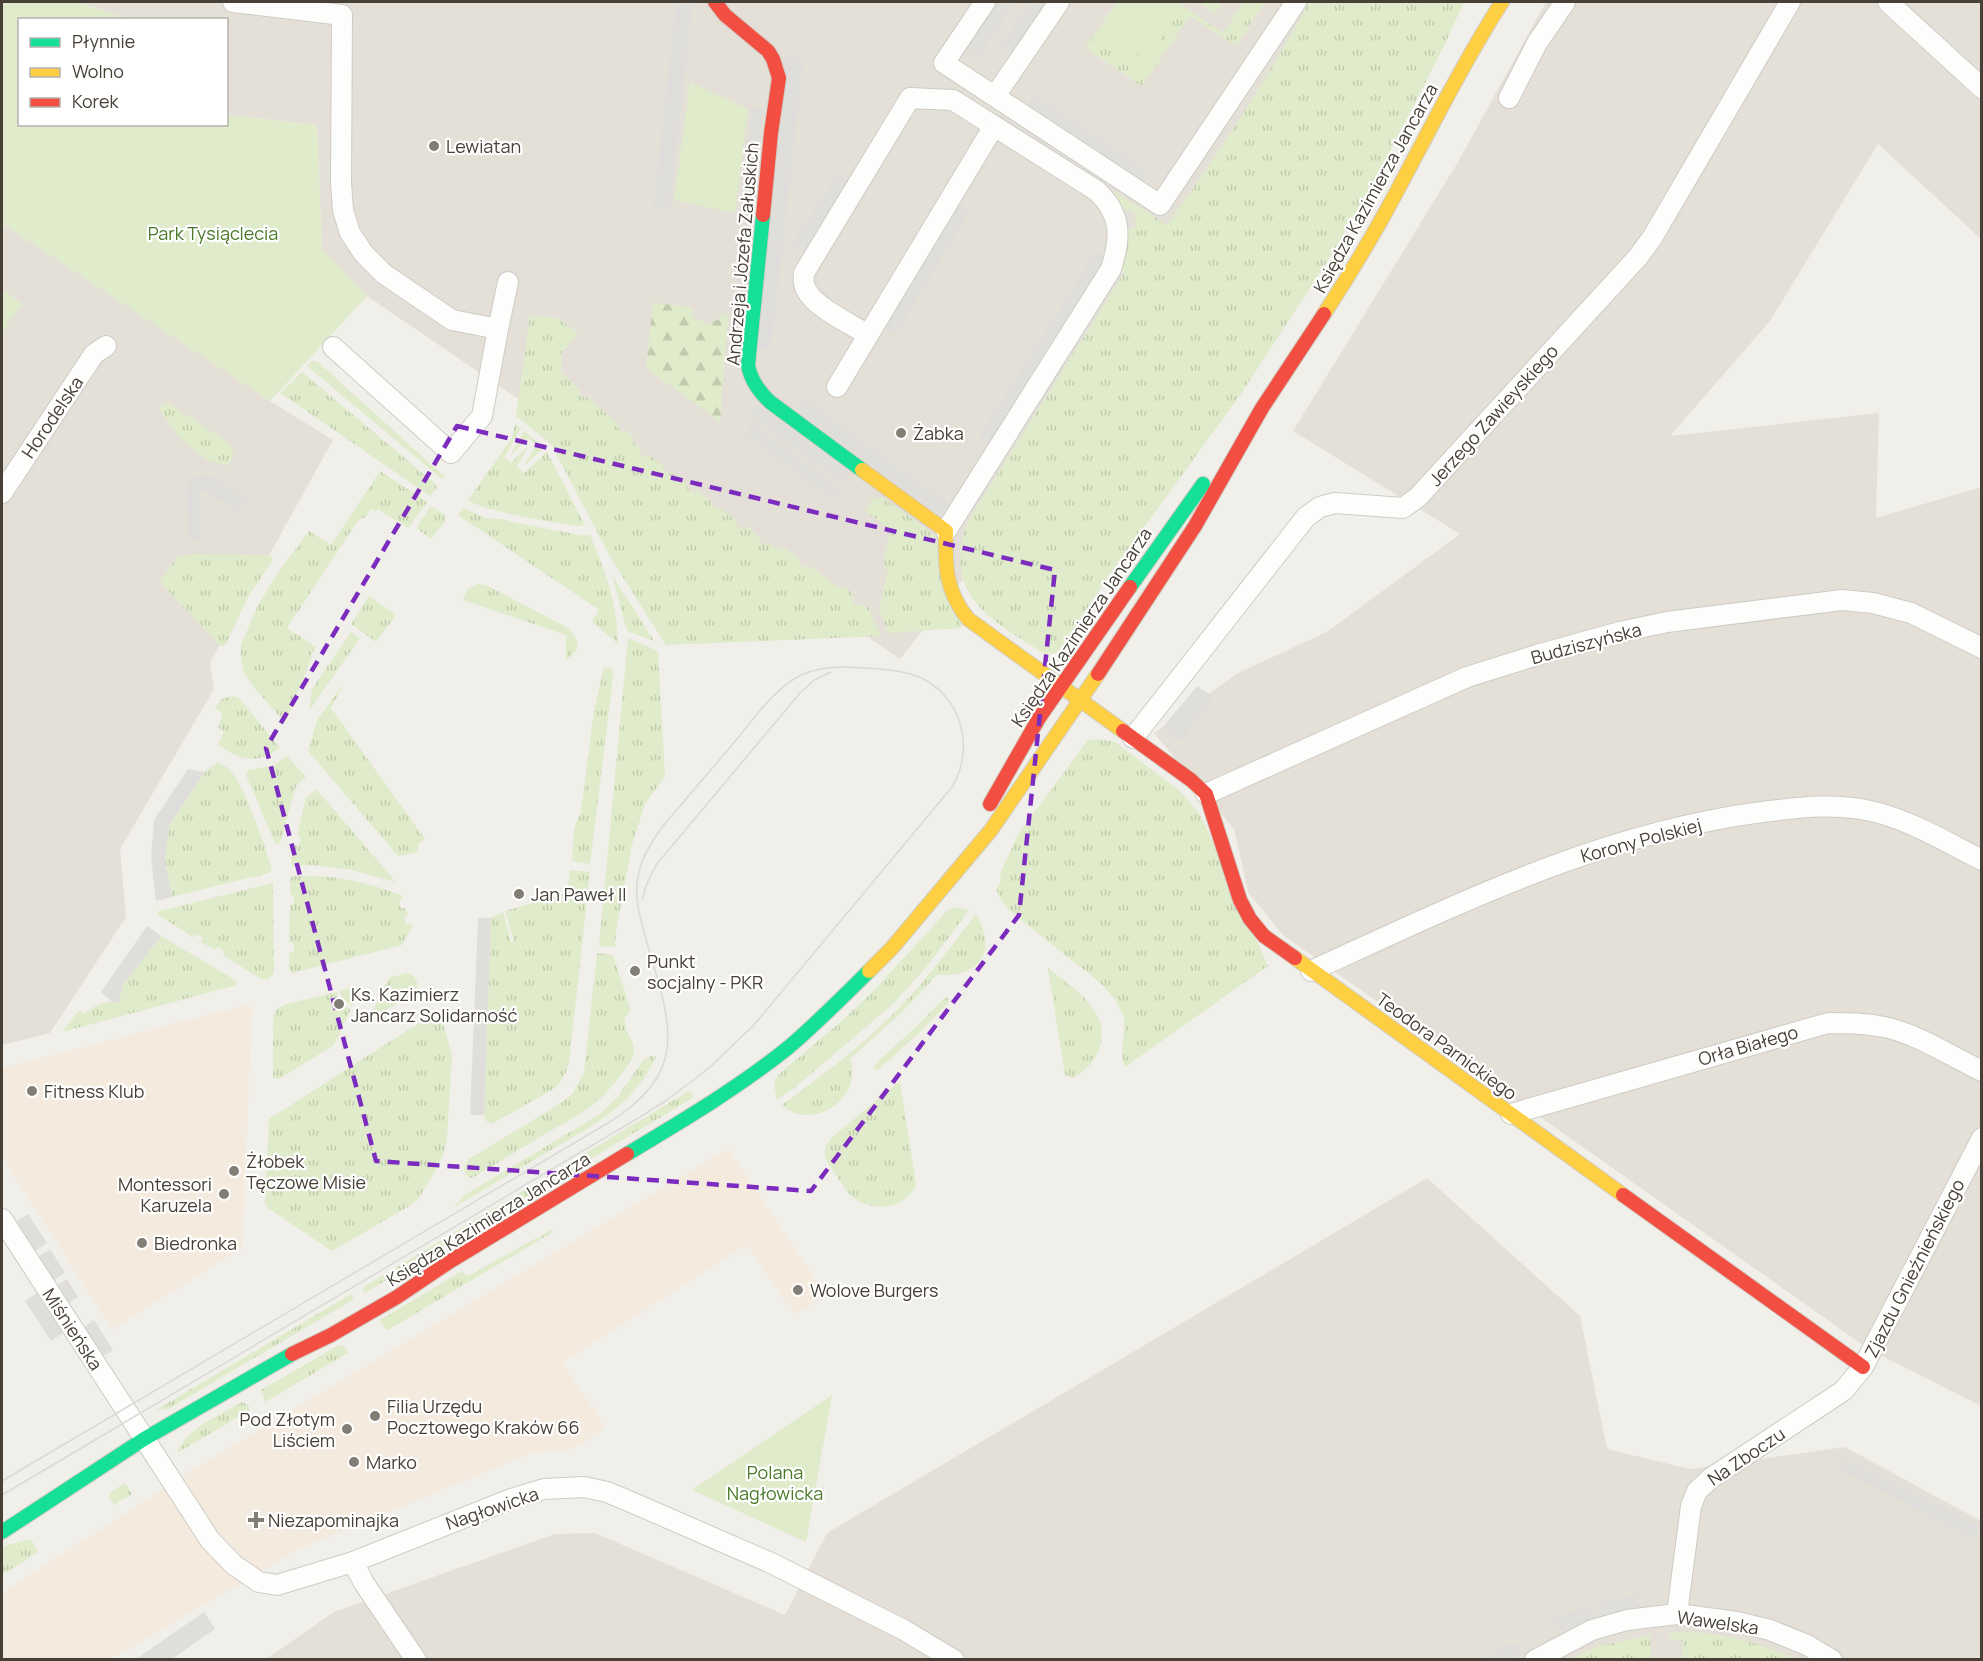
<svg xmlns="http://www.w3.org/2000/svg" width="1983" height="1661" font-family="Manrope,sans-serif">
<defs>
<pattern id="grass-tufts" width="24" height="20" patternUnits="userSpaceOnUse" patternTransform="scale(1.5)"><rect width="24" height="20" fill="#dfebca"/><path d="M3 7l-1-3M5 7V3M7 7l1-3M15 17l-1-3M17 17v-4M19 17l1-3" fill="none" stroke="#c1cbae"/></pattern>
<pattern id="forest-firs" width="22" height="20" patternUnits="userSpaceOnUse" patternTransform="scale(1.5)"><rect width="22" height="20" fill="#dfebca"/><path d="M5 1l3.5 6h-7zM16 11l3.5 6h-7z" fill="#c1cbae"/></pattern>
</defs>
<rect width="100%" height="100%" fill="#f1efea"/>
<g fill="#e5e0d7">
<path d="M 77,2 L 1350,2 L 1268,194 L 900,659 L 367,296 L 322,249 L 317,125 L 227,115 L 226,20 L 128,19 Z"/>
<path d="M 1546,2 L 1981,2 L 1981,239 L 1878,144 L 1770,321 L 1670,436 L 1879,413 L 1876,518 L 1978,488 L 1981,489 L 1981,1406 L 1870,1350 L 1283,935 L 1248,892 L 1234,829 L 1154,733 L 1238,673 L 1327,632 L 1460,534 L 1293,431 L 1458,162 Z"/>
<path d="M 2,223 L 270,401 L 333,440 L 210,662 L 214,689 L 120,849 L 126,917 L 50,1033 L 2,1045 Z"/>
<path d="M 1427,1178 L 1580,1316 L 1607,1449 L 1690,1469 L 1845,1447 L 1981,1521 L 1981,1659 L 265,1660 L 334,1612 L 555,1534 L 595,1533 L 785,1615 L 827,1533 Z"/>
</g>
<g fill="#f4eadd">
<path d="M 252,1004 L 242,1248 L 112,1329 L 2,1156 L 2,1068 Z"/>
<path d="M 728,1149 L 825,1294 L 796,1315 L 746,1245 L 562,1363 L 606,1427 L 572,1449 L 531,1453 L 297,1550 L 111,1659 L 2,1660 L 2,1593 L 198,1467 Z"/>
</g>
<g fill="url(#grass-tufts)">
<path d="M 1199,2 L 1223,2 L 1215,13 Z"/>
<path d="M 1244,2 L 1261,2 L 1264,3 L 1236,46 L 1190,16 L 1142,86 L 1085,48 L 1098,29 L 1146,59 L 1183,6 L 1223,33 Z"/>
<path d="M 1309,2 L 1464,2 L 1444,46 L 1370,191 L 1332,254 L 1241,394 L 1115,567 L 1062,647 L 1056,653 L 1046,654 L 1040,651 C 986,617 942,593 968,521 L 1124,273 L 1119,270 L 1125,230 L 1136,227 L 1134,210 L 1123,211 L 1119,202 L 1102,184 L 1167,225 C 1219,153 1267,80 1309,2 Z"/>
<path d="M 530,316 L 558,318 L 578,333 L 562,353 L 561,372 L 580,391 L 580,396 L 589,399 L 619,424 L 619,429 L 623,432 L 627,431 L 634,438 L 632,442 L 641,449 L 639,453 L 646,458 L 648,455 L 664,466 L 662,469 L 669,474 L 671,472 L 688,485 L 687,488 L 695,493 L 697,491 L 712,502 L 711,504 L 718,510 L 720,508 L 737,521 L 735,524 L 743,529 L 745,526 L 761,538 L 759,541 L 767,546 L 769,543 L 779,551 L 783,547 L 801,560 L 799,563 L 805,568 L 808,565 L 838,587 L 844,587 L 854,595 L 853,604 L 868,607 L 881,636 L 666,645 L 612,560 L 551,444 L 516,416 Z"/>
<path d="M 312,361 L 318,362 L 445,477 L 442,479 L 307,366 Z"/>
<path d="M 302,372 L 438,486 L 430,496 L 280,393 Z"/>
<path d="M 168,403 L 229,443 L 233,449 L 233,457 L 228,465 L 209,461 L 181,440 L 159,408 Z"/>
<path d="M 515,424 L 521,428 L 504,458 L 511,463 L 529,445 L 517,467 L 524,473 L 547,452 L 585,525 L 578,526 C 551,521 488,513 468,500 L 512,438 Z"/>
<path d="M 524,431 L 544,447 L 524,466 L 536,444 L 528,438 L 510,456 Z"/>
<path d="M 380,471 L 427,502 L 408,528 L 378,509 L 376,511 L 371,509 L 365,518 L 362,518 L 357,522 L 287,628 L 316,647 L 310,656 L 312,657 L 285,723 L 252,685 L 244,673 L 241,658 L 241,645 L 257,607 L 279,571 L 309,531 L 331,545 Z"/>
<path d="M 883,497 L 935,536 L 962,628 L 889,633 L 879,610 L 888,569 L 883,565 L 891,530 L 865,511 L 872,499 Z"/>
<path d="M 431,506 L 445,515 L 446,520 L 431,539 L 416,528 Z"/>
<path d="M 463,508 L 486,518 L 502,519 L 517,523 L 580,535 L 590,535 C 605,569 618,607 618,645 L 615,641 L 592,622 L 599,610 L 458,515 Z"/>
<path d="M 191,554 L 270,555 L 273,560 L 249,595 L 226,644 L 221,647 L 160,582 L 177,557 Z"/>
<path d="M 612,575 L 654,641 L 627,631 Z"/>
<path d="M 478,584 L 486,585 L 570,629 L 578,643 L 577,649 L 573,655 L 566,660 L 566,635 L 463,600 L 467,589 Z"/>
<path d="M 369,596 L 396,615 L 376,642 L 351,624 Z"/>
<path d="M 351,632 L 360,638 L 309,711 L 312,689 Z"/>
<path d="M 628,638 L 658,651 L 665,776 L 645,804 L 632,845 L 616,931 L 615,947 L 599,946 Z"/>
<path d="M 604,667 L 612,668 L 613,678 L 590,864 L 572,861 L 574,829 L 581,811 L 594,711 Z"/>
<path d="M 344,683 L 331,708 L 425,839 L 418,844 L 417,852 L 398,856 L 308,751 L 317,720 Z"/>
<path d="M 233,696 L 239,698 L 280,748 C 257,764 241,762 218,744 L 224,732 L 218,727 L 223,714 L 215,708 L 221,699 Z"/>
<path d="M 1099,739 L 1115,742 L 1180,791 L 1200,814 L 1268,966 L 1125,1067 C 1117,1049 1129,1031 1122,1013 C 1112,987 1084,971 1064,954 C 1046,940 1028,925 1010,911 L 1001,900 L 996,889 L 1000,883 L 1001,871 L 1019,833 L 1088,740 Z"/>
<path d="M 287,756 L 306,777 L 296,786 L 280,843 L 278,844 L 275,843 L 246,775 L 248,770 L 275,765 Z"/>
<path d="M 218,762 C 222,764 227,767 230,770 C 244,785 266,848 272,870 L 269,873 L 172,897 L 165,861 L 169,826 L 205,772 Z"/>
<path d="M 317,790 L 391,876 L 395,882 L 352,870 L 312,865 L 292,866 L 291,862 L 295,845 L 299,846 L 301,838 L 297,836 L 306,797 Z"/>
<path d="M 570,870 L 590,872 L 569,1063 L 566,1072 L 557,1087 L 492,1124 L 486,1121 L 484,1115 L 491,918 L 503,912 L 511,942 L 514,941 L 505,911 L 567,893 Z"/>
<path d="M 292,876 C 331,874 364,881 401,895 L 403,899 L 399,901 L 401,908 L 405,908 L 408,915 L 404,917 L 406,924 L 411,924 L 412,927 L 402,945 L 292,973 L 289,969 L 289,953 L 294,951 L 294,944 L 289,942 L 290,905 L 294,903 L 294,896 L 290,894 L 290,880 Z"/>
<path d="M 273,883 L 274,973 L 267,980 L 261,979 L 223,955 L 224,951 L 218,947 L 215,950 L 201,942 L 203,938 L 197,934 L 193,937 L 157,914 L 159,911 Z"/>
<path d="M 955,907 L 969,910 L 928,965 L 894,1003 L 798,1085 L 777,1100 L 774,1085 L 777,1076 L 844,1019 L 875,989 L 947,911 Z"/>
<path d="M 976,914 C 989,936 992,964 961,973 C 953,975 945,975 937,975 L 902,1012 L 850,1059 C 864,1098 812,1133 782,1105 C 822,1076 865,1043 900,1007 C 928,978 951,946 976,914 Z"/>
<path d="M 161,936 L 235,980 L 237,985 L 62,1032 L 79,1010 L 84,1014 C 95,1006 106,998 119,1004 L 122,986 Z"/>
<path d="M 597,953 L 613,955 L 631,1011 C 614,1023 636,1038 634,1052 C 632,1064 619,1077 611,1087 C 597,1106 573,1118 552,1130 C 527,1145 502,1160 477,1175 L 472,1178 L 466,1176 L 464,1167 L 469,1159 L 561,1103 L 573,1093 L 584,1072 Z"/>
<path d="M 1048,968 C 1072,988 1111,1010 1100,1047 C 1096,1061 1085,1071 1073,1078 L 1065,1075 Z"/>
<path d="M 407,973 L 414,976 C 417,982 419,987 415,993 L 371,1019 L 370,1016 L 389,978 Z"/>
<path d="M 362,985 L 334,1045 L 279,1079 L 273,1078 L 273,1019 L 276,1010 L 286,1004 L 337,992 C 338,1001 341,1005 350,1009 L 352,1005 C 345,1002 341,999 340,991 Z"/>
<path d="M 946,997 L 949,1000 L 948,1003 L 920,1032 L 878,1070 L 874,1069 L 874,1065 L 916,1027 Z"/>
<path d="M 441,1016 L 452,1055 L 447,1138 L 443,1155 L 435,1171 L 419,1198 L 411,1205 L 332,1251 L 268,1208 L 265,1203 L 269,1119 L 408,1030 L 421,1022 Z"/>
<path d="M 651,1056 L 656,1057 C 642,1087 620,1108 592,1126 L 454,1207 L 465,1195 L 600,1114 L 619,1095 L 644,1059 Z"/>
<path d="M 900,1081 L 916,1185 C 906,1209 875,1212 855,1199 C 847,1193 843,1184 837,1177 C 828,1162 819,1155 830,1139 Z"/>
<path d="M 689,1091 L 694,1097 L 661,1117 L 365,1293 L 362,1288 Z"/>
<path d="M 551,1230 L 553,1232 L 388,1330 L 385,1329 L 380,1320 L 462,1271 L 468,1276 Z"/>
<path d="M 351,1294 L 354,1299 L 168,1409 L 156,1410 Z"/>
<path d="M 339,1345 L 345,1347 L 348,1353 L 265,1402 L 261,1390 Z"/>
<path d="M 242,1402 L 249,1406 L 250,1410 L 177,1453 C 187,1427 219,1416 242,1402 Z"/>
<path d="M 125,1483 L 132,1494 L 114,1505 L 109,1497 L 111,1492 Z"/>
<path d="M 31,1539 L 38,1552 L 2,1575 L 2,1549 L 7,1545 Z"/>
<path d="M 1668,1633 C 1712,1630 1755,1640 1795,1659 L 1682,1659 L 1683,1641 L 1671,1639 Z"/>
<path d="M 1650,1635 L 1651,1659 L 1569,1659 L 1599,1646 Z"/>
</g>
<path fill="url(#forest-firs)" d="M 653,303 L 691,307 L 694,318 L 708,324 L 719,319 L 723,313 L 728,314 L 720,422 L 646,368 Z"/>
<g fill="#dfebca">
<path d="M 2,2 L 77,2 L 128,19 L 20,20 L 20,124 L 226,124 L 227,115 L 317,125 L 322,249 L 367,296 L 270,401 L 2,223 Z"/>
<path d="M 1117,2 L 1176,2 L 1183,6 L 1146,59 L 1098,29 Z"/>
<path d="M 690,82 L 748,109 L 735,213 L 674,200 Z"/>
<path d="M 2,289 L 22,304 L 2,332 Z"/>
<path d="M 832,1395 L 806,1542 L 692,1490 Z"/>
</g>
<g fill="#e0deda">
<path d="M 676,2 L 693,2 L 670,211 L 653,209 Z"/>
<path d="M 995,2 L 1016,2 L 978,57 L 964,47 Z"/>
<path d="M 1031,2 L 1048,2 L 1012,54 L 1000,46 Z"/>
<path d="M 784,57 L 804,58 L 771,350 L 758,349 Z"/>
<path d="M 1035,94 L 1148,171 L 1139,185 L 1025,108 Z"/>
<path d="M 752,107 L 764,108 L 754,217 L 740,215 Z"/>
<path d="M 837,174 L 849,182 L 805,253 L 792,244 Z"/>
<path d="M 957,204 L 970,211 L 896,335 L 883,327 Z"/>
<path d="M 1096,251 L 1103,255 L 1100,271 L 991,445 L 978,437 Z"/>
<path d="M 804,398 L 949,504 L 941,516 L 795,409 Z"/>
<path d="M 756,404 L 850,472 L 842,483 L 748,415 Z"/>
<path d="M 752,423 L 840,488 L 832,499 L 744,434 Z"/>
<path d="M 202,475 L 212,476 L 248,499 L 239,512 L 203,490 L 200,492 L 202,543 L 188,538 L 186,486 L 192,478 Z"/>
<path d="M 1197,686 L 1214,697 L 1181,742 L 1163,727 Z"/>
<path d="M 188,769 L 205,772 L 169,826 L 165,861 L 172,897 L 156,901 L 151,857 L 154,820 Z"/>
<path d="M 478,918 L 491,918 L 484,1115 L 470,1115 Z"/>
<path d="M 147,926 L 161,936 L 122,986 L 119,1004 L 111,1001 L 101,992 Z"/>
<path d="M 28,1214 L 47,1243 L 34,1252 L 15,1222 Z"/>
<path d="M 50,1249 L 65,1273 L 52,1281 L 37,1257 Z"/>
<path d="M 67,1279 L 78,1297 L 67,1304 L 56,1286 Z"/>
<path d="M 37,1293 L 63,1333 L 51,1341 L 25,1301 Z"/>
<path d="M 94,1320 L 113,1350 L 102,1357 L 83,1328 Z"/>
<path d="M 1844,1457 L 1980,1527 L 1974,1539 L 1838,1469 Z"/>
<path d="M 1639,1594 L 1640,1608 L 1600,1617 L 1597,1602 Z"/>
<path d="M 1589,1605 L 1595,1619 L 1560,1632 L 1551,1619 Z"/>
<path d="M 204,1612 L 215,1629 L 172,1659 L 136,1659 Z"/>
<path d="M 1509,1643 L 1520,1645 L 1519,1656 L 1513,1659 L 1482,1659 Z"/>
</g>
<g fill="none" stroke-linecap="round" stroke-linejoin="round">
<g stroke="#cdcbc6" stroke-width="22">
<g id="street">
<path d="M 233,2 L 342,15 L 341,183 L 343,210 L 350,233 L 364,254 L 384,274 L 452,320 L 498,329"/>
<path d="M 985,2 L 944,63 L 1160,205 L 1296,2"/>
<path d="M 1888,2 L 1982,88"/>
<path d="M 995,96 L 1059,2"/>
<path d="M 1509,98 L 1537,43 L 1565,2"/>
<path d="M 868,335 C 851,324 816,308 807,291 C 803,285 803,280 804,273 L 910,98 L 953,100 L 1097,191 C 1122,215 1121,237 1111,269 L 946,531"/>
<path d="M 333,347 L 451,453 L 482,416 L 498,329 L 508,282"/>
<path d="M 837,387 L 994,126"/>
<path d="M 2,493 L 94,354 L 106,346"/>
<path d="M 1133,738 L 1306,517 L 1320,507 L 1335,503 L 1403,508 L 1418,497 L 1638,257 L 1652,238 L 1790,2"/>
<path d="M 1206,794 L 1467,677 L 1537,655 L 1620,632 L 1667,622 L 1842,600 L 1873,603 L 1911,613 L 1982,648"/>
<path d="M 1311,971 C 1458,904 1600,833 1762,812 C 1801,807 1841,802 1879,813 C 1915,823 1948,843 1982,860"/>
<path d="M 1511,1114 L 1828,1023 C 1847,1023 1865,1023 1884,1027 C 1918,1034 1950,1056 1982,1071"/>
<path d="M 2,1219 L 210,1540 L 234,1565 L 259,1582 L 277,1585 L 353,1562 L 511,1499 L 544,1489 L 584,1487 L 607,1492 L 631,1502 L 771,1563 L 904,1630 L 954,1660"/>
<path d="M 353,1562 L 364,1583 L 416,1660"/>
<path d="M 1677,1614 L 1691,1506 L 1697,1491 L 1711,1478 L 1843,1391 L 1863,1367 L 1982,1138"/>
<path d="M 1535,1660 L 1592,1630 L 1627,1620 L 1677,1614 L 1737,1622 L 1770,1630 L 1807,1645 L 1832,1660"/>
</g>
</g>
<g stroke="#d0ccc1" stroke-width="16">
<g id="fast">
<path d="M 763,215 L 748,365 C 751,381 759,391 770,402 L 862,470"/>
<path d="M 1130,587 L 1203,484"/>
<path d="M 627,1154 C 682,1121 738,1088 789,1047 C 817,1023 843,997 869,971"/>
<path d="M 2,1532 L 144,1439 L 292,1354"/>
</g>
</g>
<g stroke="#d0ccc1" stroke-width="16">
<g id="slow">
<path d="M 1324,314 C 1345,282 1365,249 1384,215 C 1423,144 1458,71 1502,2"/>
<path d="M 862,470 L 946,531 C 945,566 945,590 968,619 L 1123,731"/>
<path d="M 1295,958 L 1623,1195"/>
<path d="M 869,971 L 892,948 L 991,830 L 1098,674"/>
</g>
</g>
<g stroke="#d0ccc1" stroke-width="16">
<g id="jam">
<path d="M 715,2 L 725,15 L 768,51 L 773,59 L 779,78 L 771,133 L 763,215"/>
<path d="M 1098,674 L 1195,526 L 1262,408 L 1324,314"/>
<path d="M 1123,731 L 1191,780 L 1206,794 L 1240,900 L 1250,919 L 1264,936 L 1295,958"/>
<path d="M 990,804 L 1039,718 L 1130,587"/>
<path d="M 1623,1195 L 1863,1367"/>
<path d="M 292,1354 L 331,1335 L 397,1297 L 449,1262 L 627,1154"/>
</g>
</g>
<use href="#street" stroke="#fdfdfc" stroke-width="20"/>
<use href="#fast" stroke="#16e098" stroke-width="14"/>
<use href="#slow" stroke="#ffcf43" stroke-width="14"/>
<use href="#jam" stroke="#f24e42" stroke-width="14"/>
<g stroke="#d9d9d8" stroke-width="1.5">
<path d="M 642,900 L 647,883 L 656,865 L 800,693 L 814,680 L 831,672"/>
<path d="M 2,1481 L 608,1123 C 692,1071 670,1023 647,943 C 642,923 635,904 637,884 C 639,861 650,844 663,826 C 688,797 712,768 737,739 C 756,716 774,689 801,675 C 821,666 842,666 863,668 C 881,669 900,670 917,676 C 961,694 976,747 952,787 L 754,1025 L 709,1068 L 667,1100 L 640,1117 L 2,1495"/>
</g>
</g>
<path fill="none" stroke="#7b2cbf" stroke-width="4.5" stroke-dasharray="12 8" stroke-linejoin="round" d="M 457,426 L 1055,570 L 1019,915 L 811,1191 L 376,1161 L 266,748 Z"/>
<g fill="#827d75" stroke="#fff" stroke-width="2">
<circle cx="434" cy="146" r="6"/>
<circle cx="901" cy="433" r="6"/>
<circle cx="519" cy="894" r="6"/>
<circle cx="635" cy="971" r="6"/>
<circle cx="339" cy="1004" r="6"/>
<circle cx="32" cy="1091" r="6"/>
<circle cx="234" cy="1171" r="6"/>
<circle cx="224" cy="1194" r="6"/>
<circle cx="142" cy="1243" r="6"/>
<circle cx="798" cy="1290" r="6"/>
<circle cx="375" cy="1416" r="6"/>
<circle cx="347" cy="1429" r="6"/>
<circle cx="354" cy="1462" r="6"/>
<path d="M253 1511h6v6h6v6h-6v6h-6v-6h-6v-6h6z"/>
</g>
<g text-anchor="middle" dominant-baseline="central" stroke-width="4.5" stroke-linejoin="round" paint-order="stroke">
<g font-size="18" fill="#474036" stroke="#fff" text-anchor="start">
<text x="446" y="146">Lewiatan</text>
<text x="913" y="433">Żabka</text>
<text x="531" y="894">Jan Paweł II</text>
<text x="647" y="961">Punkt<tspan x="647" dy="21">socjalny - PKR</tspan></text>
<text x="351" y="994">Ks. Kazimierz<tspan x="351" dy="21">Jancarz Solidarność</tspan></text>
<text x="44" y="1091">Fitness Klub</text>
<text x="246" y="1161">Żłobek<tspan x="246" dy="21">Tęczowe Misie</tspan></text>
<text x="212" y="1184" text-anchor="end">Montessori<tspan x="212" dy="21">Karuzela</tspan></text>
<text x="154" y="1243">Biedronka</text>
<text x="810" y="1290">Wolove Burgers</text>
<text x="387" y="1406">Filia Urzędu<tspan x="387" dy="21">Pocztowego Kraków 66</tspan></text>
<text x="335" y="1419" text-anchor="end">Pod Złotym<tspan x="335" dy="21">Liściem</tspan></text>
<text x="366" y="1462">Marko</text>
<text x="268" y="1520">Niezapominajka</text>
</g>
<g font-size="18" fill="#474036" stroke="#fff">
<text transform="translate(1375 188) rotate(-61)">Księdza Kazimierza Jancarza</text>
<text transform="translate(742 254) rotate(-85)">Andrzeja i Józefa Załuskich</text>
<text transform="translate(1493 415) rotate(-48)">Jerzego Zawieyskiego</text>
<text transform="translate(52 417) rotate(-56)">Horodelska</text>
<text transform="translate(1081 627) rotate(-56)">Księdza Kazimierza Jancarza</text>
<text transform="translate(1586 643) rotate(-15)">Budziszyńska</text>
<text transform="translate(1641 840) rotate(-15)">Korony Polskiej</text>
<text transform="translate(1748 1045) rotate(-16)">Orła Białego</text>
<text transform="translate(1447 1046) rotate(36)">Teodora Parnickiego</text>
<text transform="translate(488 1219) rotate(-32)">Księdza Kazimierza Jancarza</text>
<text transform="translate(1914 1268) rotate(-63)">Zjazdu Gnieźnieńskiego</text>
<text transform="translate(73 1329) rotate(57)">Miśnieńska</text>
<text transform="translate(1746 1456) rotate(-34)">Na Zboczu</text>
<text transform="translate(492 1508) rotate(-19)">Nagłowicka</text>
<text transform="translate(1718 1622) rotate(8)">Wawelska</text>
</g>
<g font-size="18" fill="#497928" stroke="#fff">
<text x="213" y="233">Park Tysiąclecia</text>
<text x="775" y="1472">Polana<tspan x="775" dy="21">Nagłowicka</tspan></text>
</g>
</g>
<rect width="1983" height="1661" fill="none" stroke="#474036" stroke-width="6"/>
<rect x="18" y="18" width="210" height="108" fill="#ffffff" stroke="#b5b3af" stroke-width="1.5"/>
<rect x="30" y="38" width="30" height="9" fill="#16e098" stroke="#b5b3af" stroke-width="1.5"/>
<text x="72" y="48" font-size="18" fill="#474036">Płynnie</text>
<rect x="30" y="68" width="30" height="9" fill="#ffcf43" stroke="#b5b3af" stroke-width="1.5"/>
<text x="72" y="78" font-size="18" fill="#474036">Wolno</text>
<rect x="30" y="98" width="30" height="9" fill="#f24e42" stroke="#b5b3af" stroke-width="1.5"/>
<text x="72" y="108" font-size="18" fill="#474036">Korek</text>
</svg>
